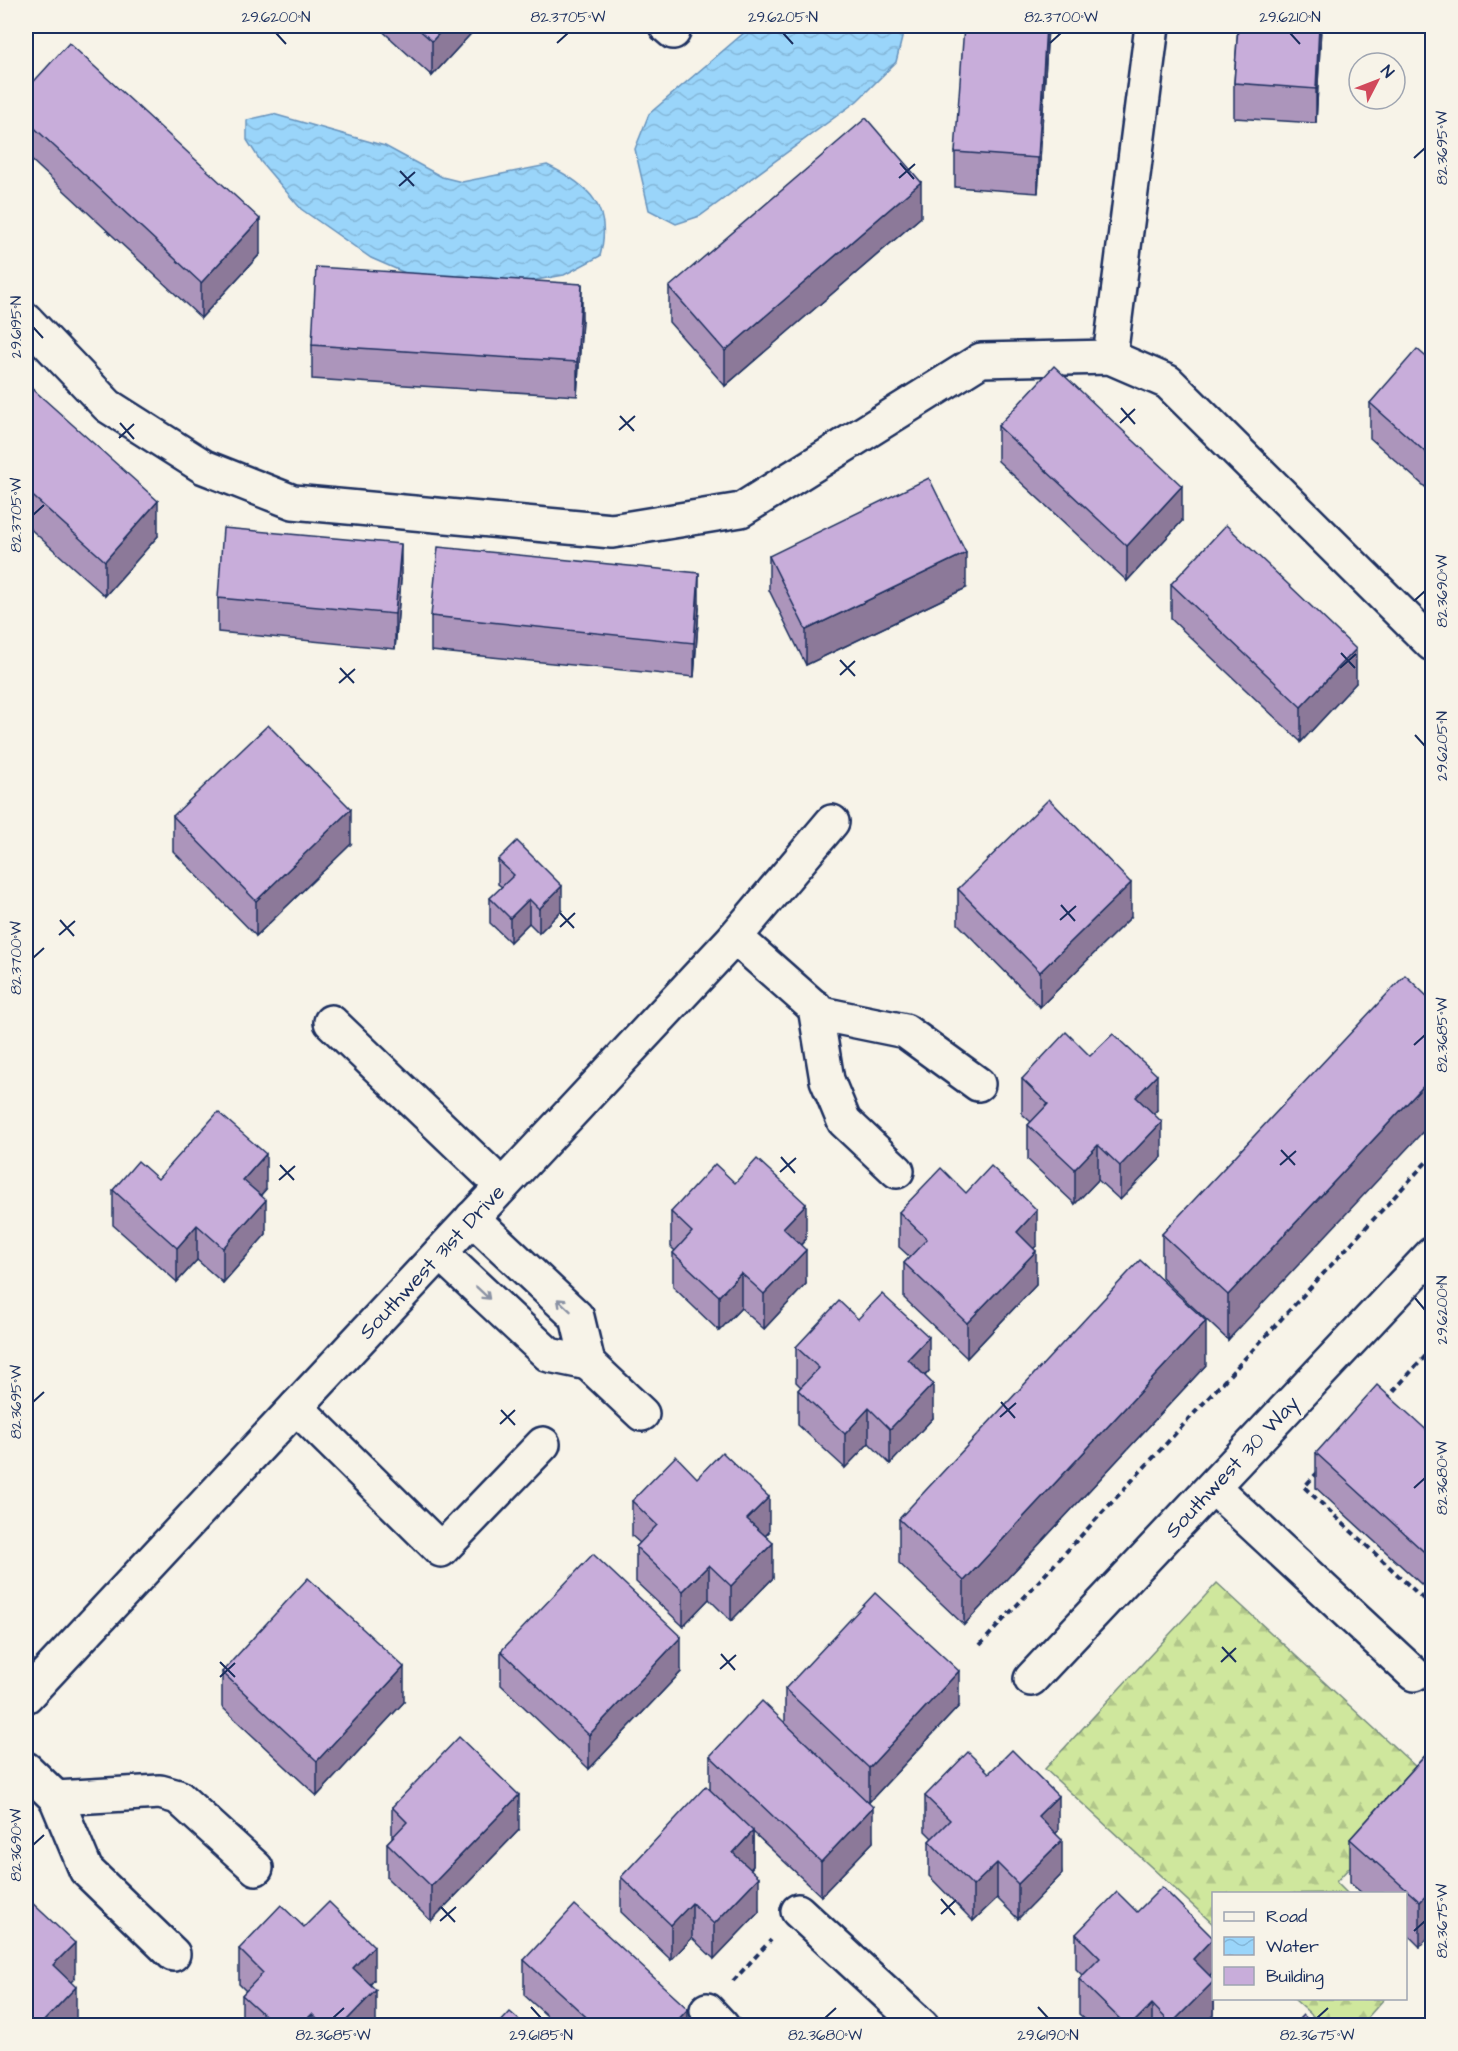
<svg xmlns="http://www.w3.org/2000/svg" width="1458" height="2051" font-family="'Architects Daughter',sans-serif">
<defs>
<pattern id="forest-firs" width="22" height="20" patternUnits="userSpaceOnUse" patternTransform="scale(1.5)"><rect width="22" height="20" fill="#cfe79d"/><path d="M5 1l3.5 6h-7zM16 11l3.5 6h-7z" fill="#b1c68a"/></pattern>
<pattern id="water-waves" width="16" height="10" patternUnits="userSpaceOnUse" patternTransform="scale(1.5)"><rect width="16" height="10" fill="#9ad5fa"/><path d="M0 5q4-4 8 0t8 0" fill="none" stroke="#84b7d9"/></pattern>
</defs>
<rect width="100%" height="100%" fill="#f7f3e8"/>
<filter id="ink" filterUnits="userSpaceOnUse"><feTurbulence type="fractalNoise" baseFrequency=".0167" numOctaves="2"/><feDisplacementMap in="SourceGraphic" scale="12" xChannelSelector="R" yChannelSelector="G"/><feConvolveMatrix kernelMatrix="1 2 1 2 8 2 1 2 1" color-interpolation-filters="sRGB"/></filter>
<g filter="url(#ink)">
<g fill="url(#forest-firs)" stroke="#758b7e" stroke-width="1.5">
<path d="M 1217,1583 L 1430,1780 L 1336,1882 L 1347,1893 L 1214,1894 L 1213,1924 L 1045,1769 Z"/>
<path d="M 1294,1999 L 1384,1999 L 1360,2026 L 1323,2025 Z"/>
</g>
<g fill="url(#water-waves)" stroke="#6793bc" stroke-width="1.5">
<path d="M 752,26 L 905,26 L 896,62 L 857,101 L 700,216 L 676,224 L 649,210 L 635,149 L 649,114 Z"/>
<path d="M 273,114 L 385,146 L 442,177 L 462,182 L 547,165 C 589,185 613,207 600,256 L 564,275 L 536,280 L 511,284 L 428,283 L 371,258 L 301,209 L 261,162 L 247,140 L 247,120 Z"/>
</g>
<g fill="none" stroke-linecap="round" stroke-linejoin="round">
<g stroke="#1b2f5e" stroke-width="38">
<g id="minor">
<path d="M 666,26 L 673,32"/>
<path d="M 26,320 L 108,406 L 204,467 L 293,502 L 612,531 L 741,510 L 981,360 L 1110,357 L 1168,382 L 1432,644"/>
<path d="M 1110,357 L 1152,26"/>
<path d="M 735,937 L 822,1014 L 905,1031 L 978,1084"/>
<path d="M 815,1007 L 827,1080 L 844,1121 L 897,1171"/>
<path d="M 331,1022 L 502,1186"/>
<path d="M 440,1253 L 549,1355 L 588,1363 L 577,1317 L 472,1218"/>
<path d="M 588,1363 L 642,1414"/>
<path d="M 296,1407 L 441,1550 L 543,1444"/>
<path d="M 1213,1487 L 1414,1674"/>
<path d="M 1031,1679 L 1432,1254"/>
<path d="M 26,1696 L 735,937 L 832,822"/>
<path d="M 26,1769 L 56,1798 L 160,1792 L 178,1797 L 256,1868"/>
<path d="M 56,1798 L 86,1870 L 173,1954"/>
<path d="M 798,1911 L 922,2026"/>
<path d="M 707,2010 L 722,2026"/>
</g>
</g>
<g stroke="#1b2f5e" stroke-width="4" stroke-dasharray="6 4.5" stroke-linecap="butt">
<path d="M 1386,1399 L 1432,1349"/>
<path d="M 1318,1472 L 1304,1487 L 1432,1607"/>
<path d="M 980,1645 L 1432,1156"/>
<path d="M 733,1981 L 771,1940"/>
</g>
<use href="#minor" stroke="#f7f3e8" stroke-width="33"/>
</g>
<g fill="#ac95bb" stroke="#1b2f5e" stroke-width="1.5">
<path d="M 377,26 L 478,26 L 432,76 Z"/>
<path d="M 1048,26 L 1038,193 L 955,187 L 955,152 Z"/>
<path d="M 1238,26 L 1321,26 L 1316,123 L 1234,118 L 1234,83 Z"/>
<path d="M 26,90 L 260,254 L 201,318 L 26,155 Z"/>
<path d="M 921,217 L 725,386 L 669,322 L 669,287 Z"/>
<path d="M 582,319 L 577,396 L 312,379 L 312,345 Z"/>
<path d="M 1432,362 L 1432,493 L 1370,438 L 1370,403 Z"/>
<path d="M 26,383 L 158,536 L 105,596 L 26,525 Z"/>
<path d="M 998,426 L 1182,521 L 1127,581 L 998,461 Z"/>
<path d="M 769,556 L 966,588 L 806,665 L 769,590 Z"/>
<path d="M 401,579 L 395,649 L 218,632 L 218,598 Z"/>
<path d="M 1171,584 L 1356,683 L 1301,742 L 1171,619 Z"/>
<path d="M 699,608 L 694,677 L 431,651 L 431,616 Z"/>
<path d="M 173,816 L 351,844 L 256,936 L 173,851 Z"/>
<path d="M 498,860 L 562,910 L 539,933 L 529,923 L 510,942 L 490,923 L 490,898 L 502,887 L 498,884 Z"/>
<path d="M 958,889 L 1131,917 L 1040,1007 L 958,924 Z"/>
<path d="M 1432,1001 L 1228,1340 L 1162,1278 L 1162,1234 Z"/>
<path d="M 1090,1056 L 1157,1110 L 1153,1114 L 1162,1157 L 1120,1200 L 1098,1180 L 1075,1204 L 1028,1160 L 1028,1125 L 1031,1122 L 1022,1114 L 1022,1079 Z"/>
<path d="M 158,1179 L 266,1189 L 261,1195 L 266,1234 L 223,1283 L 197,1260 L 177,1282 L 113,1225 L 113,1190 Z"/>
<path d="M 735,1183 L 806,1239 L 801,1245 L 806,1284 L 764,1329 L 741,1308 L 719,1331 L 673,1287 L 673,1253 L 675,1251 L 671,1247 L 671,1212 Z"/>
<path d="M 966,1193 L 1037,1245 L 1034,1248 L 1036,1285 L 967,1358 L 904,1298 L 904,1263 L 910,1257 L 899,1247 L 899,1212 Z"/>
<path d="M 796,1347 L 929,1371 L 925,1376 L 933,1418 L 890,1464 L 869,1443 L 845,1468 L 798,1425 L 798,1390 L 801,1387 L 796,1382 Z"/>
<path d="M 1206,1365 L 964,1625 L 899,1563 L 899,1519 Z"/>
<path d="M 1432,1435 L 1432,1594 L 1316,1488 L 1316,1453 Z"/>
<path d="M 632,1501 L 769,1532 L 765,1536 L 773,1578 L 731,1621 L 709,1599 L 683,1626 L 636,1582 L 636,1547 L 640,1543 L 632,1536 Z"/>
<path d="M 501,1651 L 681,1672 L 589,1769 L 501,1685 Z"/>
<path d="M 222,1672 L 404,1702 L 317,1796 L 222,1707 Z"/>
<path d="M 785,1689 L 959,1706 L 869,1802 L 873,1842 L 821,1896 L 753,1832 L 753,1866 L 751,1869 L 759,1912 L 714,1959 L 692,1938 L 671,1960 L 621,1912 L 621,1877 L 710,1790 L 710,1756 L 785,1723 Z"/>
<path d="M 1432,1748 L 1432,1933 L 1420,1947 L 1406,1933 L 1406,1893 L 1362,1893 L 1350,1883 L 1350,1839 Z"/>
<path d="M 989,1773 L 1058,1831 L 1056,1833 L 1062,1874 L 1018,1919 L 997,1898 L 973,1921 L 929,1876 L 929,1841 L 932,1838 L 925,1831 L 925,1796 Z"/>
<path d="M 392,1807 L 519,1830 L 431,1921 L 387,1878 L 387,1843 L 392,1838 Z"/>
<path d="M 1137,1912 L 1213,1972 L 1210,1976 L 1214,1998 L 1214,2015 L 1204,2025 L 1091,2025 L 1079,2014 L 1079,1979 L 1082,1975 L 1076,1969 L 1076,1934 Z"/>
<path d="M 304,1927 L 374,1980 L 370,1985 L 376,2025 L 242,2025 L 242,1995 L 246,1991 L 239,1984 L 239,1949 Z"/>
<path d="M 524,1960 L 688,2025 L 557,2025 L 524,1995 Z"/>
</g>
<g fill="#8c7999" stroke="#1b2f5e" stroke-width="1.5">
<path d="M 446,26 L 478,26 L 432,76 L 432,41 Z"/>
<path d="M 1046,26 L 1048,26 L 1038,193 L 1038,158 Z"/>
<path d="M 1319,26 L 1321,26 L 1316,123 L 1316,89 Z"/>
<path d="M 921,182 L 921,217 L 725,386 L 725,351 Z"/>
<path d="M 260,219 L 260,254 L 201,318 L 201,283 Z"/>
<path d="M 582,284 L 582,319 L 577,396 L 577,362 Z"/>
<path d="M 1182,486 L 1182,521 L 1127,581 L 1127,546 Z"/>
<path d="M 158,501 L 158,536 L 105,596 L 105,561 Z"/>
<path d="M 401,544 L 401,579 L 395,649 L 395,614 Z"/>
<path d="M 966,553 L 966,588 L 806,665 L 806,630 Z"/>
<path d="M 699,573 L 699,608 L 694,677 L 694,643 Z"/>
<path d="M 1356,649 L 1356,683 L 1301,742 L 1301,707 Z"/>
<path d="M 351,809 L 351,844 L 256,936 L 256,901 Z"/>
<path d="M 1131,883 L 1131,917 L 1040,1007 L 1040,972 Z"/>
<path d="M 562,886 L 562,910 L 539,933 L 539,909 Z"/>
<path d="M 529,899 L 529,923 L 510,942 L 510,918 Z"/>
<path d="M 1157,1075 L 1157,1110 L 1136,1132 L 1136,1097 Z"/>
<path d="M 1432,1077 L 1432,1122 L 1228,1340 L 1228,1295 Z"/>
<path d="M 1162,1122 L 1162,1157 L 1120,1200 L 1120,1166 Z"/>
<path d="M 1098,1145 L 1098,1180 L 1075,1204 L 1075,1169 Z"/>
<path d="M 266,1154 L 266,1189 L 243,1215 L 243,1180 Z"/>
<path d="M 266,1200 L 266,1234 L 223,1283 L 223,1248 Z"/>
<path d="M 806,1204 L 806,1239 L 783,1263 L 783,1228 Z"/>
<path d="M 1037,1210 L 1037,1245 L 1017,1266 L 1017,1232 Z"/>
<path d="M 197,1225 L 197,1260 L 177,1282 L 177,1248 Z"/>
<path d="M 806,1250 L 806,1284 L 764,1329 L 764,1294 Z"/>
<path d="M 1036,1251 L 1036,1285 L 967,1358 L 967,1323 Z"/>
<path d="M 741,1273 L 741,1308 L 719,1331 L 719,1296 Z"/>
<path d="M 1206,1321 L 1206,1365 L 964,1625 L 964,1581 Z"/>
<path d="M 929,1337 L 929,1371 L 908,1394 L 908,1359 Z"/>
<path d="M 933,1384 L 933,1418 L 890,1464 L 890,1429 Z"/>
<path d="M 869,1408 L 869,1443 L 845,1468 L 845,1434 Z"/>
<path d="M 769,1497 L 769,1532 L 747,1554 L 747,1519 Z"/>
<path d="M 773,1543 L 773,1578 L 731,1621 L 731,1586 Z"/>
<path d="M 709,1565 L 709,1599 L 683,1626 L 683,1591 Z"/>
<path d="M 681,1637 L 681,1672 L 589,1769 L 589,1735 Z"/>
<path d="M 404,1667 L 404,1702 L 317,1796 L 317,1761 Z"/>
<path d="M 959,1671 L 959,1706 L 869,1802 L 869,1768 Z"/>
<path d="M 519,1795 L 519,1830 L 431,1921 L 431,1886 Z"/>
<path d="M 1058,1796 L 1058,1831 L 1038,1851 L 1038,1816 Z"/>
<path d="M 873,1807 L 873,1842 L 821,1896 L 821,1862 Z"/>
<path d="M 753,1831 L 753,1866 L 733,1888 L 733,1853 Z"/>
<path d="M 1062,1840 L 1062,1874 L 1018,1919 L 1018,1884 Z"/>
<path d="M 997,1863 L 997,1898 L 973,1921 L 973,1886 Z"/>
<path d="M 759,1877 L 759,1912 L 714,1959 L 714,1924 Z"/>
<path d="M 1432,1889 L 1432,1933 L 1420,1947 L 1420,1902 Z"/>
<path d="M 692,1903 L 692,1938 L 671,1960 L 671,1925 Z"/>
<path d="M 1213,1938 L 1213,1972 L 1193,1994 L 1193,1959 Z"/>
<path d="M 75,1943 L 75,1978 L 53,2000 L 53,1965 Z"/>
<path d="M 374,1946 L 374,1980 L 353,2003 L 353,1968 Z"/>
<path d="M 1214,1981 L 1214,2015 L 1204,2025 L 1171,2025 L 1171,2024 Z"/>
<path d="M 76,1987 L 76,2022 L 73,2025 L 40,2025 Z"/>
<path d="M 376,1990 L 376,2025 L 342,2025 Z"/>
<path d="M 1152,2004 L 1152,2025 L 1131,2025 Z"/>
<path d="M 688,2009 L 688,2025 L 673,2025 Z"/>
<path d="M 312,2014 L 312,2025 L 301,2025 Z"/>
</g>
<g fill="#c8adda" stroke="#1b2f5e" stroke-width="1.5">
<path d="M 415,26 L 446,26 L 432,41 Z"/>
<path d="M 964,26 L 1046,26 L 1038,158 L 955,152 Z"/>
<path d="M 1238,26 L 1319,26 L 1316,89 L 1234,83 Z"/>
<path d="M 69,43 L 260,219 L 201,283 L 26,120 L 26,90 Z"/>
<path d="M 866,118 L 921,182 L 725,351 L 669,287 Z"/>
<path d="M 316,267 L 582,284 L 577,362 L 312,345 Z"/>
<path d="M 1417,349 L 1432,362 L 1432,458 L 1370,403 Z"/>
<path d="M 1054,366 L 1182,486 L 1127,546 L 998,426 Z"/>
<path d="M 26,383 L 158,501 L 105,561 L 26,490 Z"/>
<path d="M 929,478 L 966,553 L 806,630 L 769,556 Z"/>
<path d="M 1226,525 L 1356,649 L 1301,707 L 1171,584 Z"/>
<path d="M 223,528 L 401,544 L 395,614 L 218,598 Z"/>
<path d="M 438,547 L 699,573 L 694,643 L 431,616 Z"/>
<path d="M 268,725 L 351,809 L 256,901 L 173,816 Z"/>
<path d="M 1049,799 L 1131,883 L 1040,972 L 958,889 Z"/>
<path d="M 517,841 L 562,886 L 539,909 L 529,899 L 510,918 L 490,898 L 514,875 L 498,860 Z"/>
<path d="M 1405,975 L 1432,1001 L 1432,1077 L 1228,1295 L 1162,1234 Z"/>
<path d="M 1066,1032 L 1090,1056 L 1113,1034 L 1157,1075 L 1136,1097 L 1162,1122 L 1120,1166 L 1098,1145 L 1075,1169 L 1028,1125 L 1048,1104 L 1022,1079 Z"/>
<path d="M 218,1112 L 266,1154 L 243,1180 L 266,1200 L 223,1248 L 197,1225 L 177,1248 L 113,1190 L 138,1161 L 158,1179 Z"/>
<path d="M 757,1159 L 806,1204 L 783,1228 L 806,1250 L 764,1294 L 741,1273 L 719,1296 L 673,1253 L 692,1232 L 671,1212 L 715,1164 L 735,1183 Z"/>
<path d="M 991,1166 L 1037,1210 L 1017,1232 L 1036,1251 L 967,1323 L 904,1263 L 927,1239 L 899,1212 L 941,1168 L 966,1193 Z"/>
<path d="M 1140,1260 L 1206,1321 L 964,1581 L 899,1519 Z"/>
<path d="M 882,1294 L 929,1337 L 908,1359 L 933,1384 L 890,1429 L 869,1408 L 845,1434 L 798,1390 L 819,1368 L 796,1347 L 839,1301 L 858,1319 Z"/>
<path d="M 1377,1385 L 1432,1435 L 1432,1559 L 1316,1453 Z"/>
<path d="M 722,1452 L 769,1497 L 747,1519 L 773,1543 L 731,1586 L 709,1565 L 683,1591 L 636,1547 L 657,1525 L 632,1501 L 676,1456 L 697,1478 Z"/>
<path d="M 593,1554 L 681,1637 L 589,1735 L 501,1651 Z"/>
<path d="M 308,1578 L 404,1667 L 317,1761 L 222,1672 Z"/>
<path d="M 875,1593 L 959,1671 L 869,1768 L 785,1689 Z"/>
<path d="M 762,1701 L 873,1807 L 821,1862 L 710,1756 Z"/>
<path d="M 459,1737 L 519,1795 L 431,1886 L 387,1843 L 407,1822 L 392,1807 Z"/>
<path d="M 1432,1748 L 1432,1889 L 1420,1902 L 1350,1839 Z"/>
<path d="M 1012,1750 L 1058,1796 L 1038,1816 L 1062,1840 L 1018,1884 L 997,1863 L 973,1886 L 929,1841 L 950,1820 L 925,1796 L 968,1752 L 989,1773 Z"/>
<path d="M 706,1786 L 753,1831 L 733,1853 L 759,1877 L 714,1924 L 692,1903 L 671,1925 L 621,1877 Z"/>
<path d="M 1162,1887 L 1213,1938 L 1193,1959 L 1214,1980 L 1214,1981 L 1171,2024 L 1152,2004 L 1131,2025 L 1126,2025 L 1079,1979 L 1100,1958 L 1076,1934 L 1117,1892 L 1137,1912 Z"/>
<path d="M 28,1899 L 75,1943 L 53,1965 L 76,1987 L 40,2025 L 26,2025 L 26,1902 Z"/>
<path d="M 329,1902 L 374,1946 L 353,1968 L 376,1990 L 342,2025 L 323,2025 L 312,2014 L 301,2025 L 275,2025 L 242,1995 L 263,1973 L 239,1949 L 281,1905 L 304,1927 Z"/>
<path d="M 575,1905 L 688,2009 L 673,2025 L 595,2025 L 524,1960 Z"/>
<path d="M 510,2012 L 525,2025 L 498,2025 Z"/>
<path d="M 1303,2015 L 1315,2025 L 1293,2025 Z"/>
</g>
<defs><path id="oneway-shaft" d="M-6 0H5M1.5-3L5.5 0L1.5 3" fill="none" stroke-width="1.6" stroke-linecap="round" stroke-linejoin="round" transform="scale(1.5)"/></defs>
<g stroke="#8991a3">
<use href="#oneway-shaft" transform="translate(483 1293) rotate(43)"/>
<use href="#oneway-shaft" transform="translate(564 1305) rotate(-137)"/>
</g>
</g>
<path fill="none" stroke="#1b2f5e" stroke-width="2" d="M 276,33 L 286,44M 783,33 L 793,44M 1290,33 L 1300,44M 557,43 L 568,33M 1050,43 L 1061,33M 1414,158 L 1425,148M 900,163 L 914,179M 400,171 L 414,186M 899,178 L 915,164M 399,186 L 415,172M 33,327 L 43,338M 1121,408 L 1135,424M 620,416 L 634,431M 120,423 L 134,439M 1120,423 L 1135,409M 619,430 L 635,416M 119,438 L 134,424M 33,515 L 44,505M 1414,601 L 1425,591M 1341,653 L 1355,668M 840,660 L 855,676M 340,668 L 354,683M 1340,668 L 1356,654M 840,675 L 855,661M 339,683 L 355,669M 1415,735 L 1425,746M 1061,905 L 1075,921M 560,913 L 574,928M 60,920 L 74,936M 1060,920 L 1076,906M 560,927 L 575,913M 59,935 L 75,921M 33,958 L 44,948M 1414,1045 L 1425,1035M 1281,1150 L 1295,1165M 781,1157 L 795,1173M 280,1165 L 294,1180M 1280,1165 L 1296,1151M 780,1172 L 796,1158M 279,1180 L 295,1166M 1415,1298 L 1425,1310M 33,1402 L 44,1392M 1001,1402 L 1015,1418M 501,1410 L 515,1425M 1000,1417 L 1016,1403M 500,1424 L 515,1410M 1414,1488 L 1425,1478M 1222,1647 L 1236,1662M 721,1654 L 735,1670M 220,1662 L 235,1677M 1221,1662 L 1236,1648M 720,1669 L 736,1655M 220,1677 L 235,1663M 33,1845 L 44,1835M 941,1899 L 955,1915M 441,1907 L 455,1922M 941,1914 L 956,1900M 440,1921 L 456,1907M 1414,1931 L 1425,1921M 531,2007 L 541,2018M 1038,2007 L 1048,2018M 333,2018 L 344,2008M 825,2018 L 836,2008M 1317,2018 L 1328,2008"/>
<g text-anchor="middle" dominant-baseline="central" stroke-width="6" stroke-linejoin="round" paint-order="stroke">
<g font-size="21" fill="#1b2f5e" stroke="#f7f3e8">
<text transform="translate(432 1262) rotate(-47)">Southwest 31st Drive</text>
<text transform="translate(1232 1467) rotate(-47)">Southwest 30 Way</text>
</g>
</g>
<rect width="1458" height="2051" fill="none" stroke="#f7f3e8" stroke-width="66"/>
<rect x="1212" y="1892" width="195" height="108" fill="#f7f3e8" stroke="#9fa5b1" stroke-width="1.5"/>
<rect x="1224" y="1912" width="30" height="9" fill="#f7f3e8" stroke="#9fa5b1" stroke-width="1.5"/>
<text x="1266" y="1922" font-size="18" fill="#1b2f5e">Road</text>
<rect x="1224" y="1937" width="30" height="18" fill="url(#water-waves)" stroke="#9fa5b1" stroke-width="1.5"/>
<text x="1266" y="1952" font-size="18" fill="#1b2f5e">Water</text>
<rect x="1224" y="1967" width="30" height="18" fill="#c8adda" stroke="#9fa5b1" stroke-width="1.5"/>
<text x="1266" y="1982" font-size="18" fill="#1b2f5e">Building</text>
<g transform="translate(1377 81) rotate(48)"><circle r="28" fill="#f7f3e8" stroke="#9fa5b1" stroke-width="1.5"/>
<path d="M0-4.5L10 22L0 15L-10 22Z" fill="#d1495b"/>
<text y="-9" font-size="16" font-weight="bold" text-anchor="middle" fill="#1b2f5e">N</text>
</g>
<rect x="33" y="33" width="1392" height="1985" fill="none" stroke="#1b2f5e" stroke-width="2"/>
<g font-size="15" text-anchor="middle" fill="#1b2f5e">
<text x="276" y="22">29.6200°N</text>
<text x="568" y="22">82.3705°W</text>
<text x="783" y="22">29.6205°N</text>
<text x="1061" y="22">82.3700°W</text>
<text x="1290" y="22">29.6210°N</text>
<text transform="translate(1442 148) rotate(-90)" y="5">82.3695°W</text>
<text transform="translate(16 327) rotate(-90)" y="5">29.6195°N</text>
<text transform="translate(16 515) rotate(-90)" y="5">82.3705°W</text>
<text transform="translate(1442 591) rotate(-90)" y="5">82.3690°W</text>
<text transform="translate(1442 746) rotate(-90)" y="5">29.6205°N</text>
<text transform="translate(16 958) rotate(-90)" y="5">82.3700°W</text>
<text transform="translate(1442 1035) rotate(-90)" y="5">82.3685°W</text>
<text transform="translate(1442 1310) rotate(-90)" y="5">29.6200°N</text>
<text transform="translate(16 1402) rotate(-90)" y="5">82.3695°W</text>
<text transform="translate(1442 1478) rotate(-90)" y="5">82.3680°W</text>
<text transform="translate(16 1845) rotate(-90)" y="5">82.3690°W</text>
<text transform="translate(1442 1921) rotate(-90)" y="5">82.3675°W</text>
<text x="333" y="2040">82.3685°W</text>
<text x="541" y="2040">29.6185°N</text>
<text x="825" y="2040">82.3680°W</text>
<text x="1048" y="2040">29.6190°N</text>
<text x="1317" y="2040">82.3675°W</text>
</g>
</svg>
